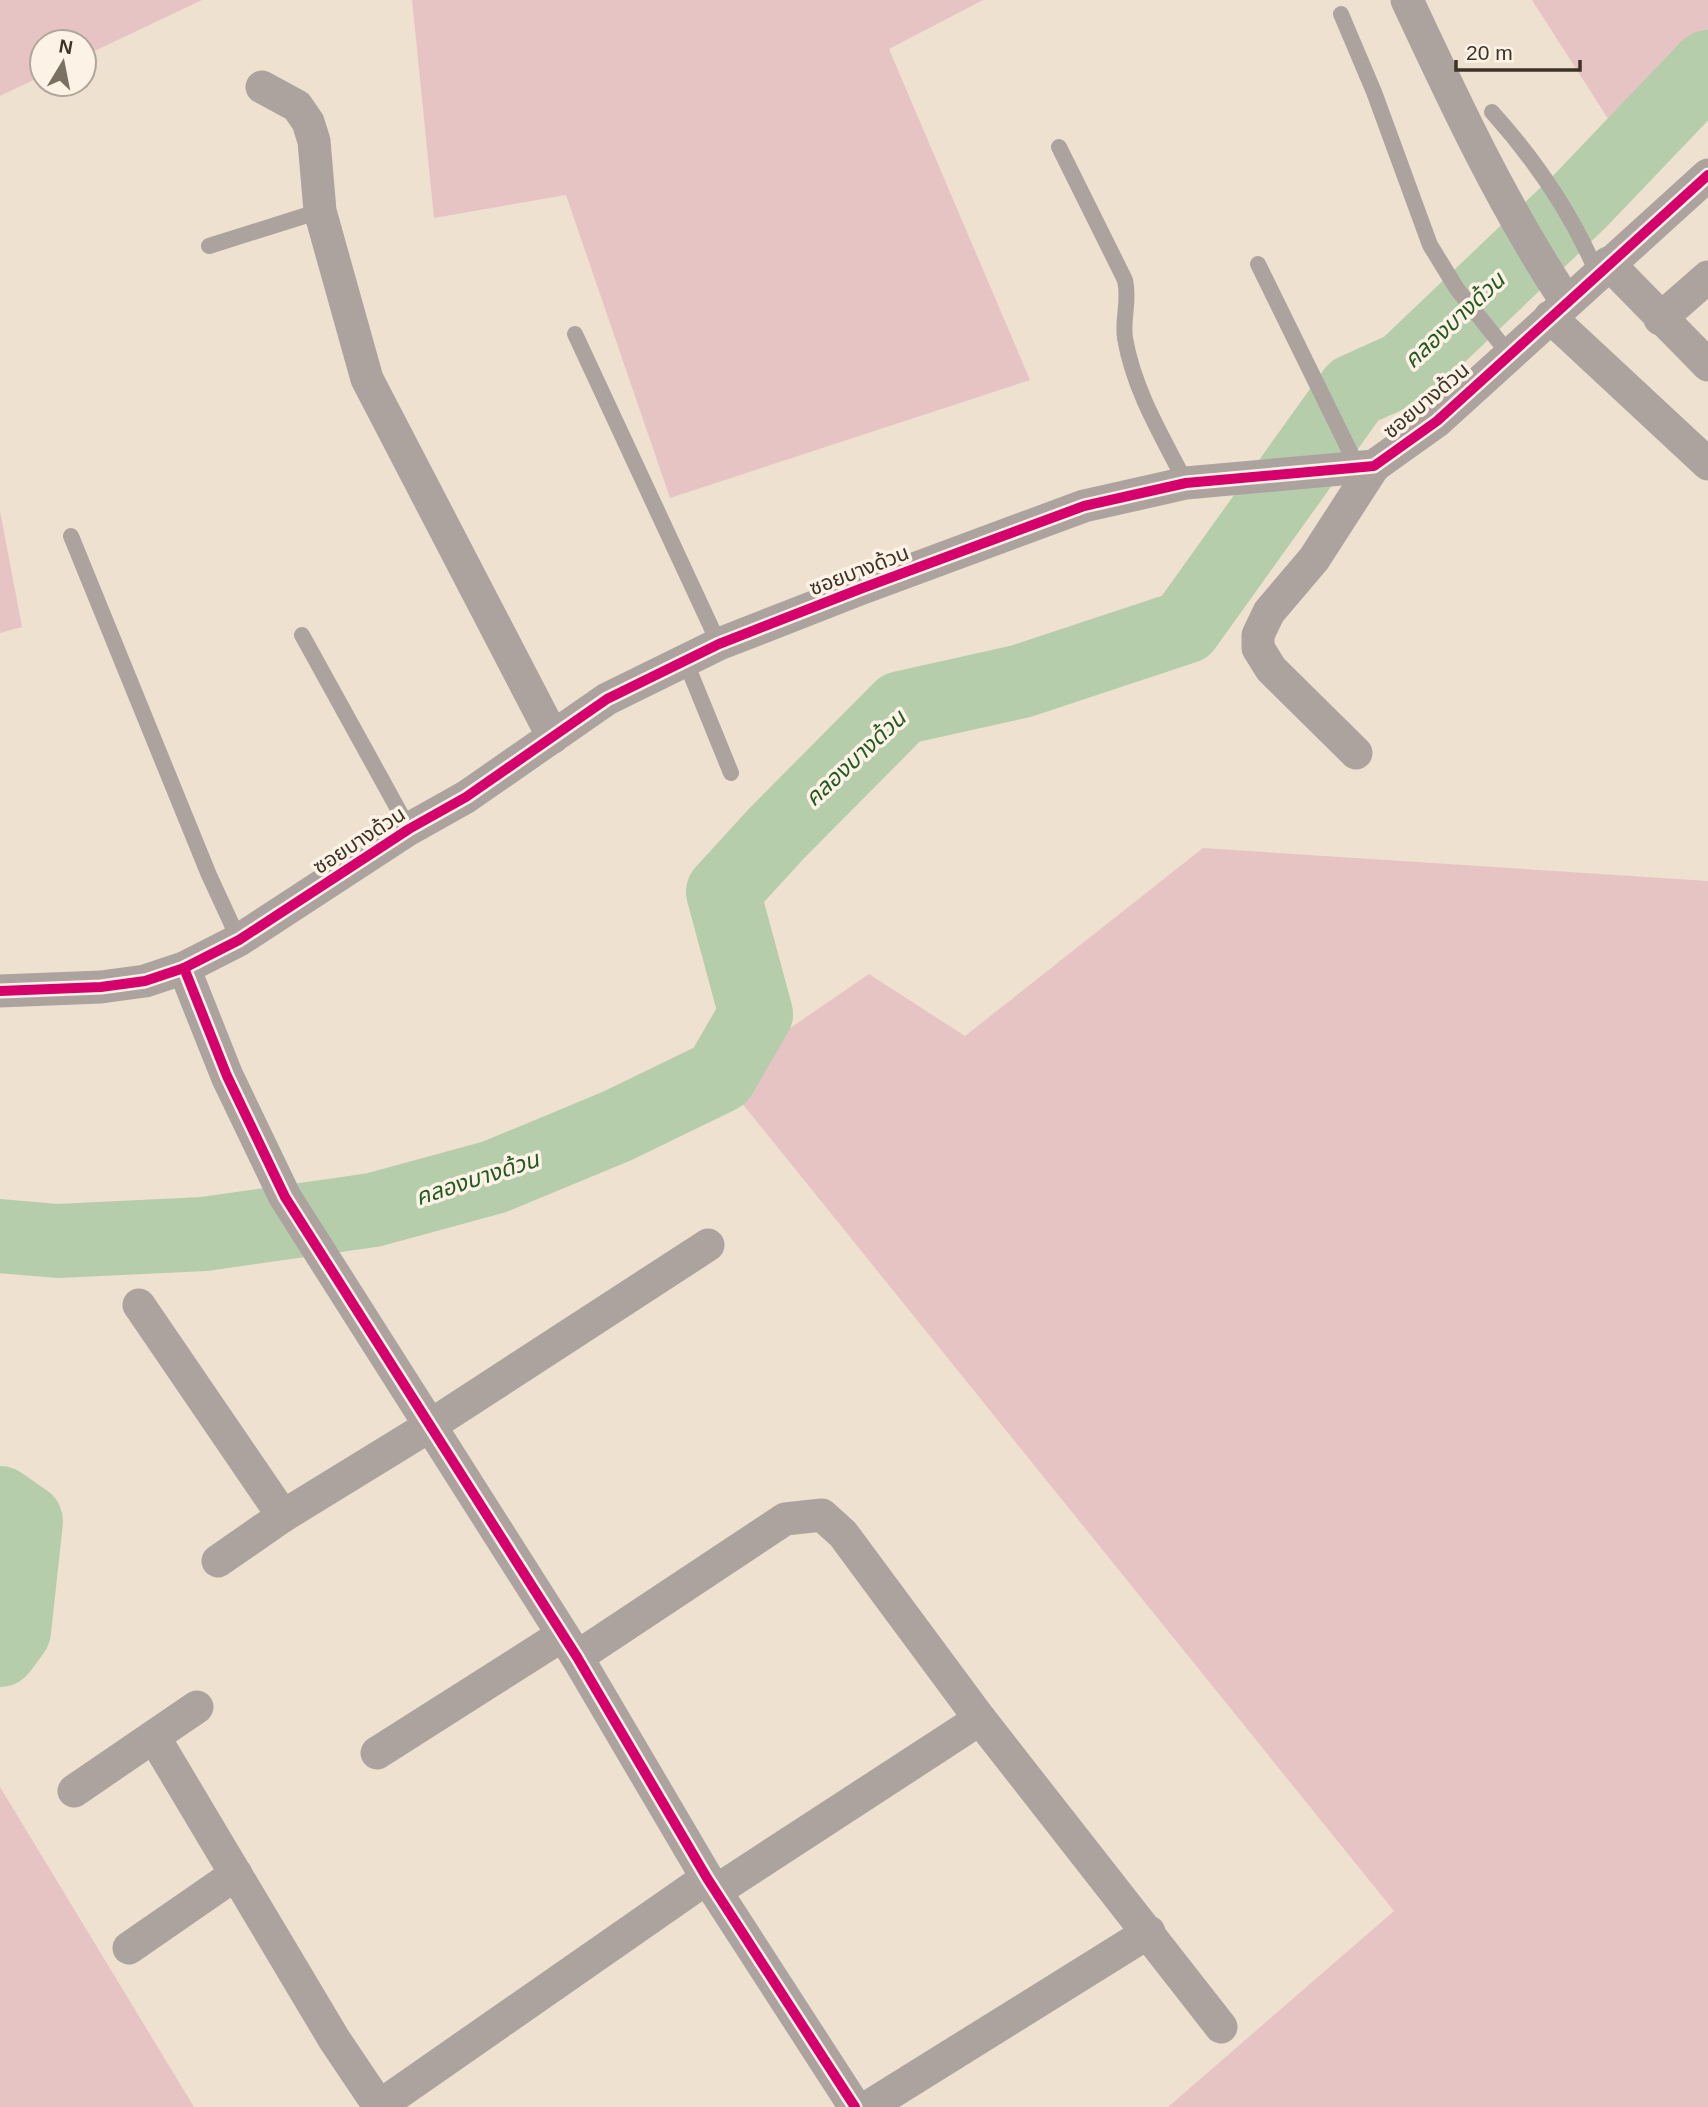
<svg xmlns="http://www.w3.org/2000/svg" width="1708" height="2107" font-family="Arial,'Noto Sans Thai',sans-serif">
<rect width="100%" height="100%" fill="#eee1d0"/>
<g fill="#e7c4c4">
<path d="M 0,0 L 202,0 L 84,56 L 84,42 L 42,42 L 42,76 L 0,96 Z"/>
<path d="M 412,0 L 983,0 L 889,49 L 1030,380 L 670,498 L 566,195 L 434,218 Z"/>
<path d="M 1532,0 L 1708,0 L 1708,54 L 1623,142 Z"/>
<path d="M 0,511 L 22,627 L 0,633 Z"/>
<path d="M 1203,848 L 1708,881 L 1708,2107 L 1168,2107 L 1394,1911 L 720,1076 L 869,974 L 965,1036 Z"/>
<path d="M 0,1787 L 194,2107 L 0,2107 Z"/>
</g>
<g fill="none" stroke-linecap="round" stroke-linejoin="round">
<g stroke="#b5cdaa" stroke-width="74">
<path d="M 0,1236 L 58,1241 L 204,1234 L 373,1210 L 494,1177 L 617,1126 L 720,1076 L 756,1014 L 723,892 L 777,833 L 901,708 L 1022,681 L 1185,627 L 1354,391 L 1405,368 L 1580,201 L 1708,67"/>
<path d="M 0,1503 L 26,1521 L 14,1631 L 0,1650"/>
</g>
<g stroke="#ada39e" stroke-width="16">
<path d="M 1341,14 L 1374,92 L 1430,245 L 1457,289 L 1509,354"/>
<path d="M 1492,112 C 1536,161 1571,212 1597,273"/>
<path d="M 1059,147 L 1125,280 C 1130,301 1122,318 1125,338 C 1134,391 1162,436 1186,483"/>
<path d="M 209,246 L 320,211"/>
<path d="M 1258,264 L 1358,468"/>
<path d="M 575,334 L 719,644"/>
<path d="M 71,536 L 209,875 L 239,940"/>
<path d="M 302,635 L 409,829"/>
<path d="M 685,660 L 731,773"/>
</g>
<g stroke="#ada39e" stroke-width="33">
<path d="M 1407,0 C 1455,103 1503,206 1566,301"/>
<path d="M 262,87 L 297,106 L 308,122 L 314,141 L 320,211 L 367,379 L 553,737"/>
<path d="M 1608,263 L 1708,365"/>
<path d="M 1550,317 L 1708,464"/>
<path d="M 1660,319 L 1708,277"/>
<path d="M 1356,753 L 1271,669 L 1258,648 L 1258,635 L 1269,612 L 1314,559 L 1374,466"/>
<path d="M 184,968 L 227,1076 L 285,1197 L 577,1657 L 707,1878 L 855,2107"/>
<path d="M 0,991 L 101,987 L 145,981 L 184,968 L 239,940 L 409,829 L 466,797 L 607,699 L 719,644 L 860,589 L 1084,506 L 1186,483 L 1374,466 L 1437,421 L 1708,175"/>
<path d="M 139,1305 L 283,1516"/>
<path d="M 218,1561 L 283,1516 L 428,1427 L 708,1245"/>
<path d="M 577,1657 L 785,1519 L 822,1515 L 843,1534 L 980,1719 L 1221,2027"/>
<path d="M 154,1737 L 334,2039 L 379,2106"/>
<path d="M 377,1753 L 561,1636"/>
<path d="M 74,1791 L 197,1707"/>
<path d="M 716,1891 L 980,1719"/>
<path d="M 129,1948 L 236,1874"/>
<path d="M 378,2107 L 707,1878"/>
<path d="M 868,2107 L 1149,1932"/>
</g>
<g stroke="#fcf2e6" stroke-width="15">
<g id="cycleway">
<path d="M 184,968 L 227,1076 L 285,1197 L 577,1657 L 707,1878 L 855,2107"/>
<path d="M 0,991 L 101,987 L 145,981 L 184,968 L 239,940 L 409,829 L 466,797 L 607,699 L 719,644 L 860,589 L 1084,506 L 1186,483 L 1374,466 L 1437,421 L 1708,175"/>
</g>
</g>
<use href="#cycleway" stroke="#d6006c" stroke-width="10"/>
</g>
<g text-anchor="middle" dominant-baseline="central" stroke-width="7" stroke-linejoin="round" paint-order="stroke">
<g font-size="21" fill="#3d3327" stroke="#fcf2e6">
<text transform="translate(1426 400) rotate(-40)">ซอยบางด้วน</text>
<text transform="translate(859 570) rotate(-21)">ซอยบางด้วน</text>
<text transform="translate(359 840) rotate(-33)">ซอยบางด้วน</text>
</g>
<g font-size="23" font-style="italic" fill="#255a22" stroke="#fcf2e6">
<text transform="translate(1454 320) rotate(-43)">คลองบางด้วน</text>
<text transform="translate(855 758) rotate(-43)">คลองบางด้วน</text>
<text transform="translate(477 1178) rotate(-18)">คลองบางด้วน</text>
</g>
</g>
<g transform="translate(63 63) rotate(10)"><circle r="33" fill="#fcf2e6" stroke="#b0a69a" stroke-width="2"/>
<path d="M0-5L12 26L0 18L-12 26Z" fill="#7b7062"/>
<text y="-10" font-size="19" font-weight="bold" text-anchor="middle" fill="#3d3327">N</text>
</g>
<path d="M1456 60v10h124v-10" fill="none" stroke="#3d3327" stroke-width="3.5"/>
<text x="1466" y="60" font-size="21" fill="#3d3327" stroke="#fcf2e6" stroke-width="5" paint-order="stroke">20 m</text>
</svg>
